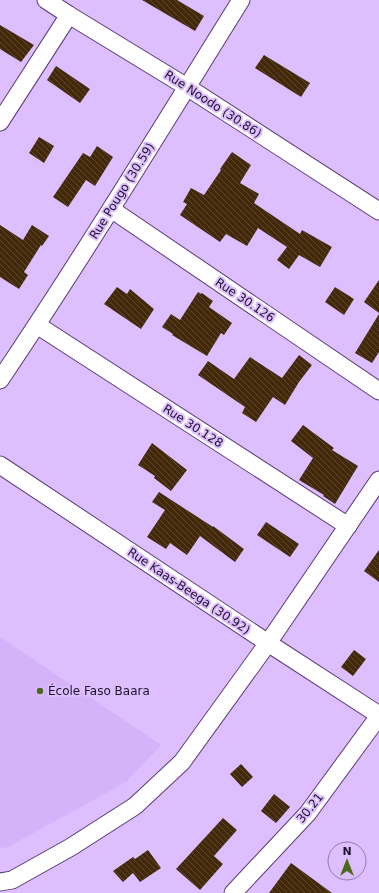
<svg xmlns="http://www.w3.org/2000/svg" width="379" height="893" font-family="'DejaVu Sans',sans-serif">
<defs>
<pattern id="building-back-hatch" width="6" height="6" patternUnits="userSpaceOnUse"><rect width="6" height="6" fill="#43290a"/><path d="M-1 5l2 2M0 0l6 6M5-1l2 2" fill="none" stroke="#5b462e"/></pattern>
</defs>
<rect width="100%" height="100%" fill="#ddbeff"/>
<path fill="#d5b2f9" d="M 0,637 L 161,745 L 126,782 L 8,847 L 0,848 Z"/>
<g fill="url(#building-back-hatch)">
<path d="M 142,0 L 177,0 L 204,16 L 195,31 Z"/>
<path d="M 0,25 L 34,45 L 21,62 L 0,49 Z"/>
<path d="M 264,55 L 310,83 L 301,97 L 255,68 Z"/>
<path d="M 56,66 L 90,89 L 80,103 L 47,80 Z"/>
<path d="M 39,137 L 54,146 L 44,163 L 29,153 Z"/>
<path d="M 97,146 L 113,157 L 95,186 L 86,180 L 68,207 L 53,197 L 83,153 L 90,157 Z"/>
<path d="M 232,152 L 251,165 L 240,183 L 259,194 L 254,203 L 300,234 L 302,230 L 332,247 L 320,267 L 299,255 L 289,269 L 277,260 L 287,247 L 258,228 L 247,246 L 226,234 L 220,242 L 180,215 L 187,204 L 183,202 L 191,188 L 204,195 L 221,170 L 220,169 Z"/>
<path d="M 0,225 L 23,240 L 32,225 L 49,236 L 42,246 L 41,245 L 24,272 L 28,275 L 19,289 L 0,277 Z"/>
<path d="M 379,280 L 379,313 L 364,302 Z"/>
<path d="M 117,287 L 127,294 L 130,289 L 154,309 L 141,329 L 104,304 Z"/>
<path d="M 335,287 L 354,299 L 344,315 L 325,302 Z"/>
<path d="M 198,292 L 201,294 L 202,293 L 213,301 L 209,307 L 232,323 L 224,335 L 221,333 L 207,356 L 172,335 L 173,334 L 162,327 L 171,314 L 180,320 Z"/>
<path d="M 379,314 L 379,352 L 372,363 L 355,353 Z"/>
<path d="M 299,355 L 312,365 L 299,382 L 285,405 L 273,397 L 256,422 L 242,413 L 245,407 L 198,375 L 208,361 L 234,379 L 250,357 L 282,378 Z"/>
<path d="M 303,425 L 334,448 L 332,450 L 358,466 L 335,504 L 323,496 L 324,495 L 299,480 L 313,458 L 291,441 Z"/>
<path d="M 152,443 L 187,470 L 171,491 L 154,478 L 155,476 L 138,465 Z"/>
<path d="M 159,492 L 213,527 L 213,526 L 244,549 L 235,562 L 200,536 L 187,555 L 170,543 L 166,549 L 147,537 L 165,510 L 152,502 Z"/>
<path d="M 266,522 L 299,544 L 290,557 L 257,535 Z"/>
<path d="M 379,550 L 379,582 L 364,571 Z"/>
<path d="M 354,650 L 366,659 L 353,676 L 341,667 Z"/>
<path d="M 241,764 L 253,777 L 242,787 L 230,774 Z"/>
<path d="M 274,794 L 290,807 L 276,823 L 261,811 Z"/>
<path d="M 223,818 L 237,830 L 214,856 L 223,864 L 200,890 L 176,869 Z"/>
<path d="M 148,850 L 161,868 L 140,882 L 133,873 L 123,882 L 113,871 L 133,857 L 135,859 Z"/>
<path d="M 291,863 L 332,893 L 269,893 Z"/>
</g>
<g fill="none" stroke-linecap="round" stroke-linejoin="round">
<g stroke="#593c74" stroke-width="19">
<g id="minor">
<path d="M 46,0 L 69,15 L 187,87 L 379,211"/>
<path d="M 0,122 L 69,15"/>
<path d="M 111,209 L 379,391"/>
<path d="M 37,325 L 348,526"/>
<path d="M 0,380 C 84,255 162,127 241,0"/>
<path d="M 0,465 L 268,643 L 379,715"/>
<path d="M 0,882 L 12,880 L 71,847 L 135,806 L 182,762 L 268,643 L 379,480"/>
<path d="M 233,893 L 308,813 L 379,716"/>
</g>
</g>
<use href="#minor" stroke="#fff" stroke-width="17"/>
</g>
<circle fill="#4d681a" stroke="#ddbeff" stroke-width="1.5" cx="40" cy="691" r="4"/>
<g text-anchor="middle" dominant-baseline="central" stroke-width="4" stroke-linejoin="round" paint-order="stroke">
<g font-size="12" fill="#1f132a" stroke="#ddbeff">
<text transform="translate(213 104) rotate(33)">Rue Noodo (30.86)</text>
<text transform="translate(122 191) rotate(-58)">Rue Pougo (30.59)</text>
<text transform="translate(245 300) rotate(34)">Rue 30.126</text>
<text transform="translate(193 426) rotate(33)">Rue 30.128</text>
<text transform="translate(189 591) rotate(34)">Rue Kaas-Beega (30.92)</text>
<text transform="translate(310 808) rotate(-51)">30.21</text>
</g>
<g font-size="12" fill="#1f132a" stroke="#ddbeff" text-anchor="start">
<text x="48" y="691">École Faso Baara</text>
</g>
</g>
<g transform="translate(347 861)"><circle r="19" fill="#ddbeff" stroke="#917aaa"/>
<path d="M0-3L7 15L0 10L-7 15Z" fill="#4d681a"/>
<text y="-6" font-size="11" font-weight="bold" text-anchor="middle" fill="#1f132a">N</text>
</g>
</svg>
